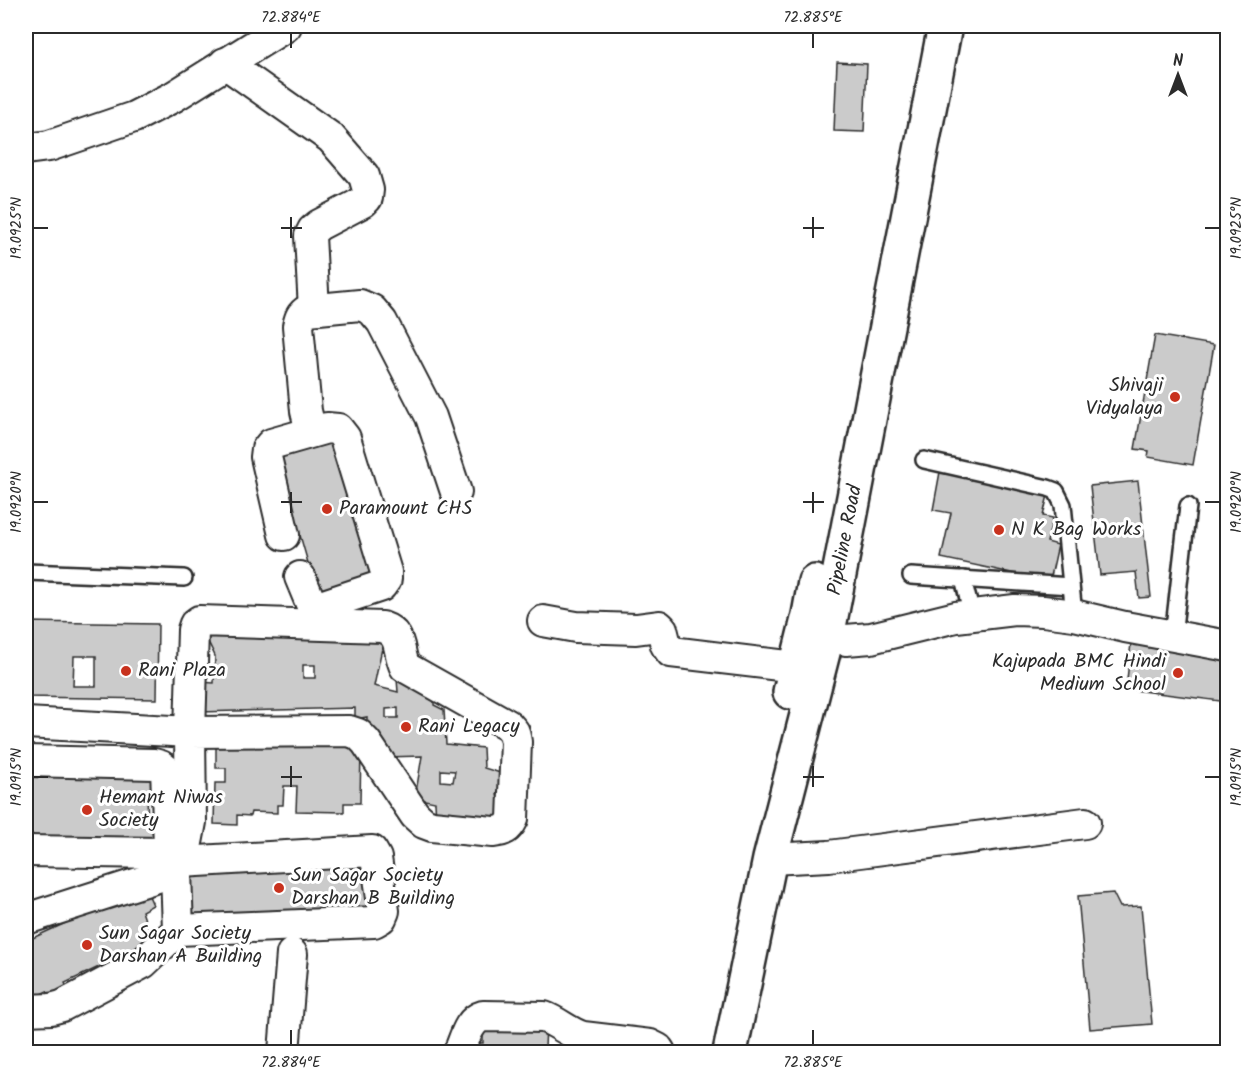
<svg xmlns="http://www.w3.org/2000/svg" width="1253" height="1078" font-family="Kalam,sans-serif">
<rect width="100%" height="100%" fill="#fff"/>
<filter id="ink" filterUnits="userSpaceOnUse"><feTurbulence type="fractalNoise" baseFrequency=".0167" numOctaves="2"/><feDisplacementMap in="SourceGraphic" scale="12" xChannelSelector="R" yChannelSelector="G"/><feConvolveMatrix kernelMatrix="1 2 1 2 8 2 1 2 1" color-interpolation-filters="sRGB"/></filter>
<g filter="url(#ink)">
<g fill="#cbcbcb" stroke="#2b2b2b" stroke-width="1.5" fill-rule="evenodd">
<path d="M 837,62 L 867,64 L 864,132 L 834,131 Z"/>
<path d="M 1155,335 L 1214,345 L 1193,465 L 1148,457 L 1149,451 L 1135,449 Z"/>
<path d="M 331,437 L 369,552 L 364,553 L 373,585 L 319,601 L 276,452 Z"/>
<path d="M 940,472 L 1048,495 L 1043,516 L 1053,518 L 1047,542 L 1058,545 L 1050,581 L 941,558 L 951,513 L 933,510 Z"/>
<path d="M 1138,481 L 1151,597 L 1139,598 L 1136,572 L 1100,575 L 1090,486 Z"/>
<path d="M 26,622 L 158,624 L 157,699 L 26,697 ZM 74,656 L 96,656 L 96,686 L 73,686 Z"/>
<path d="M 202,629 L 385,634 L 374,686 L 398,692 L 397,679 L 418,679 L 434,696 L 434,705 L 444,710 L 446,744 L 483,748 L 484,768 L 507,775 L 497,794 L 498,799 L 505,801 L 504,820 L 481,824 L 477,815 L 436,820 L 435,802 L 415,798 L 422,756 L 384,757 L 382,736 L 367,736 L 367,717 L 355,719 L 355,708 L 200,712 L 200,682 L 214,683 L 215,656 ZM 303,665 L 315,665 L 315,678 L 303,678 ZM 398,708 L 398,718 L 386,718 L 386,709 ZM 441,770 L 455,771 L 453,782 L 441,781 Z"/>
<path d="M 1131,643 L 1228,656 L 1228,702 L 1126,689 Z"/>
<path d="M 216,744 L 361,747 L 360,803 L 344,803 L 344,812 L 296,811 L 297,786 L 284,786 L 283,805 L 277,805 L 277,813 L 251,812 L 250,816 L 237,815 L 237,825 L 214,824 L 215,783 L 226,783 L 226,768 L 216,768 Z"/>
<path d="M 161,771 L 161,793 L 147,793 L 148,827 L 164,827 L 164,847 L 26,844 L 26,772 Z"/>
<path d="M 368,854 L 373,906 L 189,922 L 184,870 Z"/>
<path d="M 145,887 L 153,905 L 142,911 L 149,932 L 149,941 L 127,960 L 124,955 L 65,983 L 69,991 L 51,1000 L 47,991 L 26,1001 L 26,983 L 29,981 L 26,973 L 26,941 Z"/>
<path d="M 1113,893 L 1120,907 L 1141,906 L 1152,1024 L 1090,1029 L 1078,896 Z"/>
<path d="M 483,1019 L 546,1022 L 545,1049 L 537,1049 L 537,1052 L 470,1052 L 470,1043 L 483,1043 Z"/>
<path d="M 558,1046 L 625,1049 L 639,1052 L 558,1052 Z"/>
</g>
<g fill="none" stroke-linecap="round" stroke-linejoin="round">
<g stroke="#2b2b2b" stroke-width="20">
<g id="service">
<path d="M 924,460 L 1048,488 L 1056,491 L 1063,505 L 1074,615"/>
<path d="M 26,572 L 184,578"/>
<path d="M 911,576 L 1071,586"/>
<path d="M 963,579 L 972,615"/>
<path d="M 1173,636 L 1188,506"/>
</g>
</g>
<g stroke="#2b2b2b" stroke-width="34">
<g id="minor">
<path d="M 225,63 L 331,138 L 364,176 L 368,190 L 367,198 L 363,202 L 319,225 L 313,230 L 310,236 L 314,309"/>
<path d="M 26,149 L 49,146 L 134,117 L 173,97 L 286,26"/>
<path d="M 311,432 L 306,411 L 298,326 C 300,318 301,314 308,310 L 360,305 L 372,310 L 382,322 L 431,417 L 456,492"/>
<path d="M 284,535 L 266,457 L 267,449 L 271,444 L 327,428 L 338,429 L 345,438 L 386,572 L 386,579 L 381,586 L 318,607 L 312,606 L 300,577"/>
<path d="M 543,621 L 576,627 L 636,629 L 659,626 L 662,629 L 666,645 L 671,652 L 796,667"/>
<path d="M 804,633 L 846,640 L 871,638 L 956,617 L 1015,610 L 1043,611 L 1074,615 L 1125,627 L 1228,646"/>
<path d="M 26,723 L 190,732 L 349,731 L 358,734 L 366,742 L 415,815 L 424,823 L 432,826 L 493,832 C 504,831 508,829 513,819 L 516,742 L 514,732 L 508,725 L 405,667 C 397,650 403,634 382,627 L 199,621 L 195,624 L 193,630 L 190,732 L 191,822 L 185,853 L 176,871 L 178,930 L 143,963 L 62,1006 L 51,1009 L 26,1010"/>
<path d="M 26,761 L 154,764 L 161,766 L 166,770 L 169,845 L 168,850 L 162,853 L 26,851"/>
<path d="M 770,859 L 829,856 L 1085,823"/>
<path d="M 26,919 L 176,871"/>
<path d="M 178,930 L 374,922 L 381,918 L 384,911 L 376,858 L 372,851 L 181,862"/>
<path d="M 284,1052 L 292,954"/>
<path d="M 459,1052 C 465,1039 468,1020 483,1016 L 544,1017 C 558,1022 569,1033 583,1037 L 650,1045 L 658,1049 L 660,1052"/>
</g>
</g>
<g stroke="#2b2b2b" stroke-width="38">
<g id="tertiary">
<path d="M 790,692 L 809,615 L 815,582"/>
<path id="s1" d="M 730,1052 L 770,859 L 827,637 L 945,26"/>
</g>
</g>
<use href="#service" stroke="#fff" stroke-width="15"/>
<use href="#minor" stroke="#fff" stroke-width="30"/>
<use href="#tertiary" stroke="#fff" stroke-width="33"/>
</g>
</g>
<path fill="none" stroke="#2b2b2b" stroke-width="2" d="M 291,33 L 291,48M 813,33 L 813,48M 291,217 L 291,238M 813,217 L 813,238M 33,228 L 48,228M 281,228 L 302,228M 803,228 L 824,228M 1205,228 L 1220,228M 291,492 L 291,513M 813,492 L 813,513M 33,502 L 48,502M 281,502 L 302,502M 803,502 L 824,502M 1205,502 L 1220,502M 291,766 L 291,787M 813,766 L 813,787M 33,777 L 48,777M 281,777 L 302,777M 803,777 L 824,777M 1205,777 L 1220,777M 291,1030 L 291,1045M 813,1030 L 813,1045"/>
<g fill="#c8321e" stroke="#fff" stroke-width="2">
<circle cx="1175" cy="397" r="6"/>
<circle cx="327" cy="509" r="6"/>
<circle cx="999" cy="530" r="6"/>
<circle cx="126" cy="671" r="6"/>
<circle cx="1178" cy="673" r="6"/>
<circle cx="406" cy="727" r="6"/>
<circle cx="87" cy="810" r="6"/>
<circle cx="279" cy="888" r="6"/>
<circle cx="87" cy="945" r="6"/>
</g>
<g text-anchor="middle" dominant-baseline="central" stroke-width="6" stroke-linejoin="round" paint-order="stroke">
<g font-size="20" fill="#2b2b2b" stroke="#fff" text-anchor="start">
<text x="1163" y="386" text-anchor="end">Shivaji<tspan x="1163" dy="23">Vidyalaya</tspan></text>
<text x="339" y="509">Paramount CHS</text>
<text x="1011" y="530">N K Bag Works</text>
<text x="1166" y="662" text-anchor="end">Kajupada BMC Hindi<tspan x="1166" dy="23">Medium School</tspan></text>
<text x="138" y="671">Rani Plaza</text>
<text x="418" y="727">Rani Legacy</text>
<text x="99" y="798">Hemant Niwas<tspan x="99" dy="23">Society</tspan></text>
<text x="291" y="876">Sun Sagar Society<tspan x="291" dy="23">Darshan B Building</tspan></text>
<text x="99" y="934">Sun Sagar Society<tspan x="99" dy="23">Darshan A Building</tspan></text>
</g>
<g font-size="20" fill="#2b2b2b" stroke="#fff">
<text stroke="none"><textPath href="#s1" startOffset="525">Pipeline Road</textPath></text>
</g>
</g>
<rect width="1253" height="1078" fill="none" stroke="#fff" stroke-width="66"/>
<g transform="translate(1178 75)" stroke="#ffffff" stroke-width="4.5" paint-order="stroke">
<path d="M0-4.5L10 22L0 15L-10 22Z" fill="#2b2b2b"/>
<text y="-9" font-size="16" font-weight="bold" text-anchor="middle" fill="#2b2b2b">N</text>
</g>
<rect x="33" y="33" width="1187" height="1012" fill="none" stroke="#2b2b2b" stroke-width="2"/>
<g font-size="15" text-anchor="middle" fill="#2b2b2b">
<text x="291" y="22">72.884°E</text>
<text x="813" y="22">72.885°E</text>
<text transform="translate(16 228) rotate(-90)" y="5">19.0925°N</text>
<text transform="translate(1236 228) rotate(-90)" y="5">19.0925°N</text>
<text transform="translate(16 502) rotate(-90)" y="5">19.0920°N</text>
<text transform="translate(1236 502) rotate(-90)" y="5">19.0920°N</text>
<text transform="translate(16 777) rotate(-90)" y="5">19.0915°N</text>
<text transform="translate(1236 777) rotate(-90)" y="5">19.0915°N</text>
<text x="291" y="1067">72.884°E</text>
<text x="813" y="1067">72.885°E</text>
</g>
</svg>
